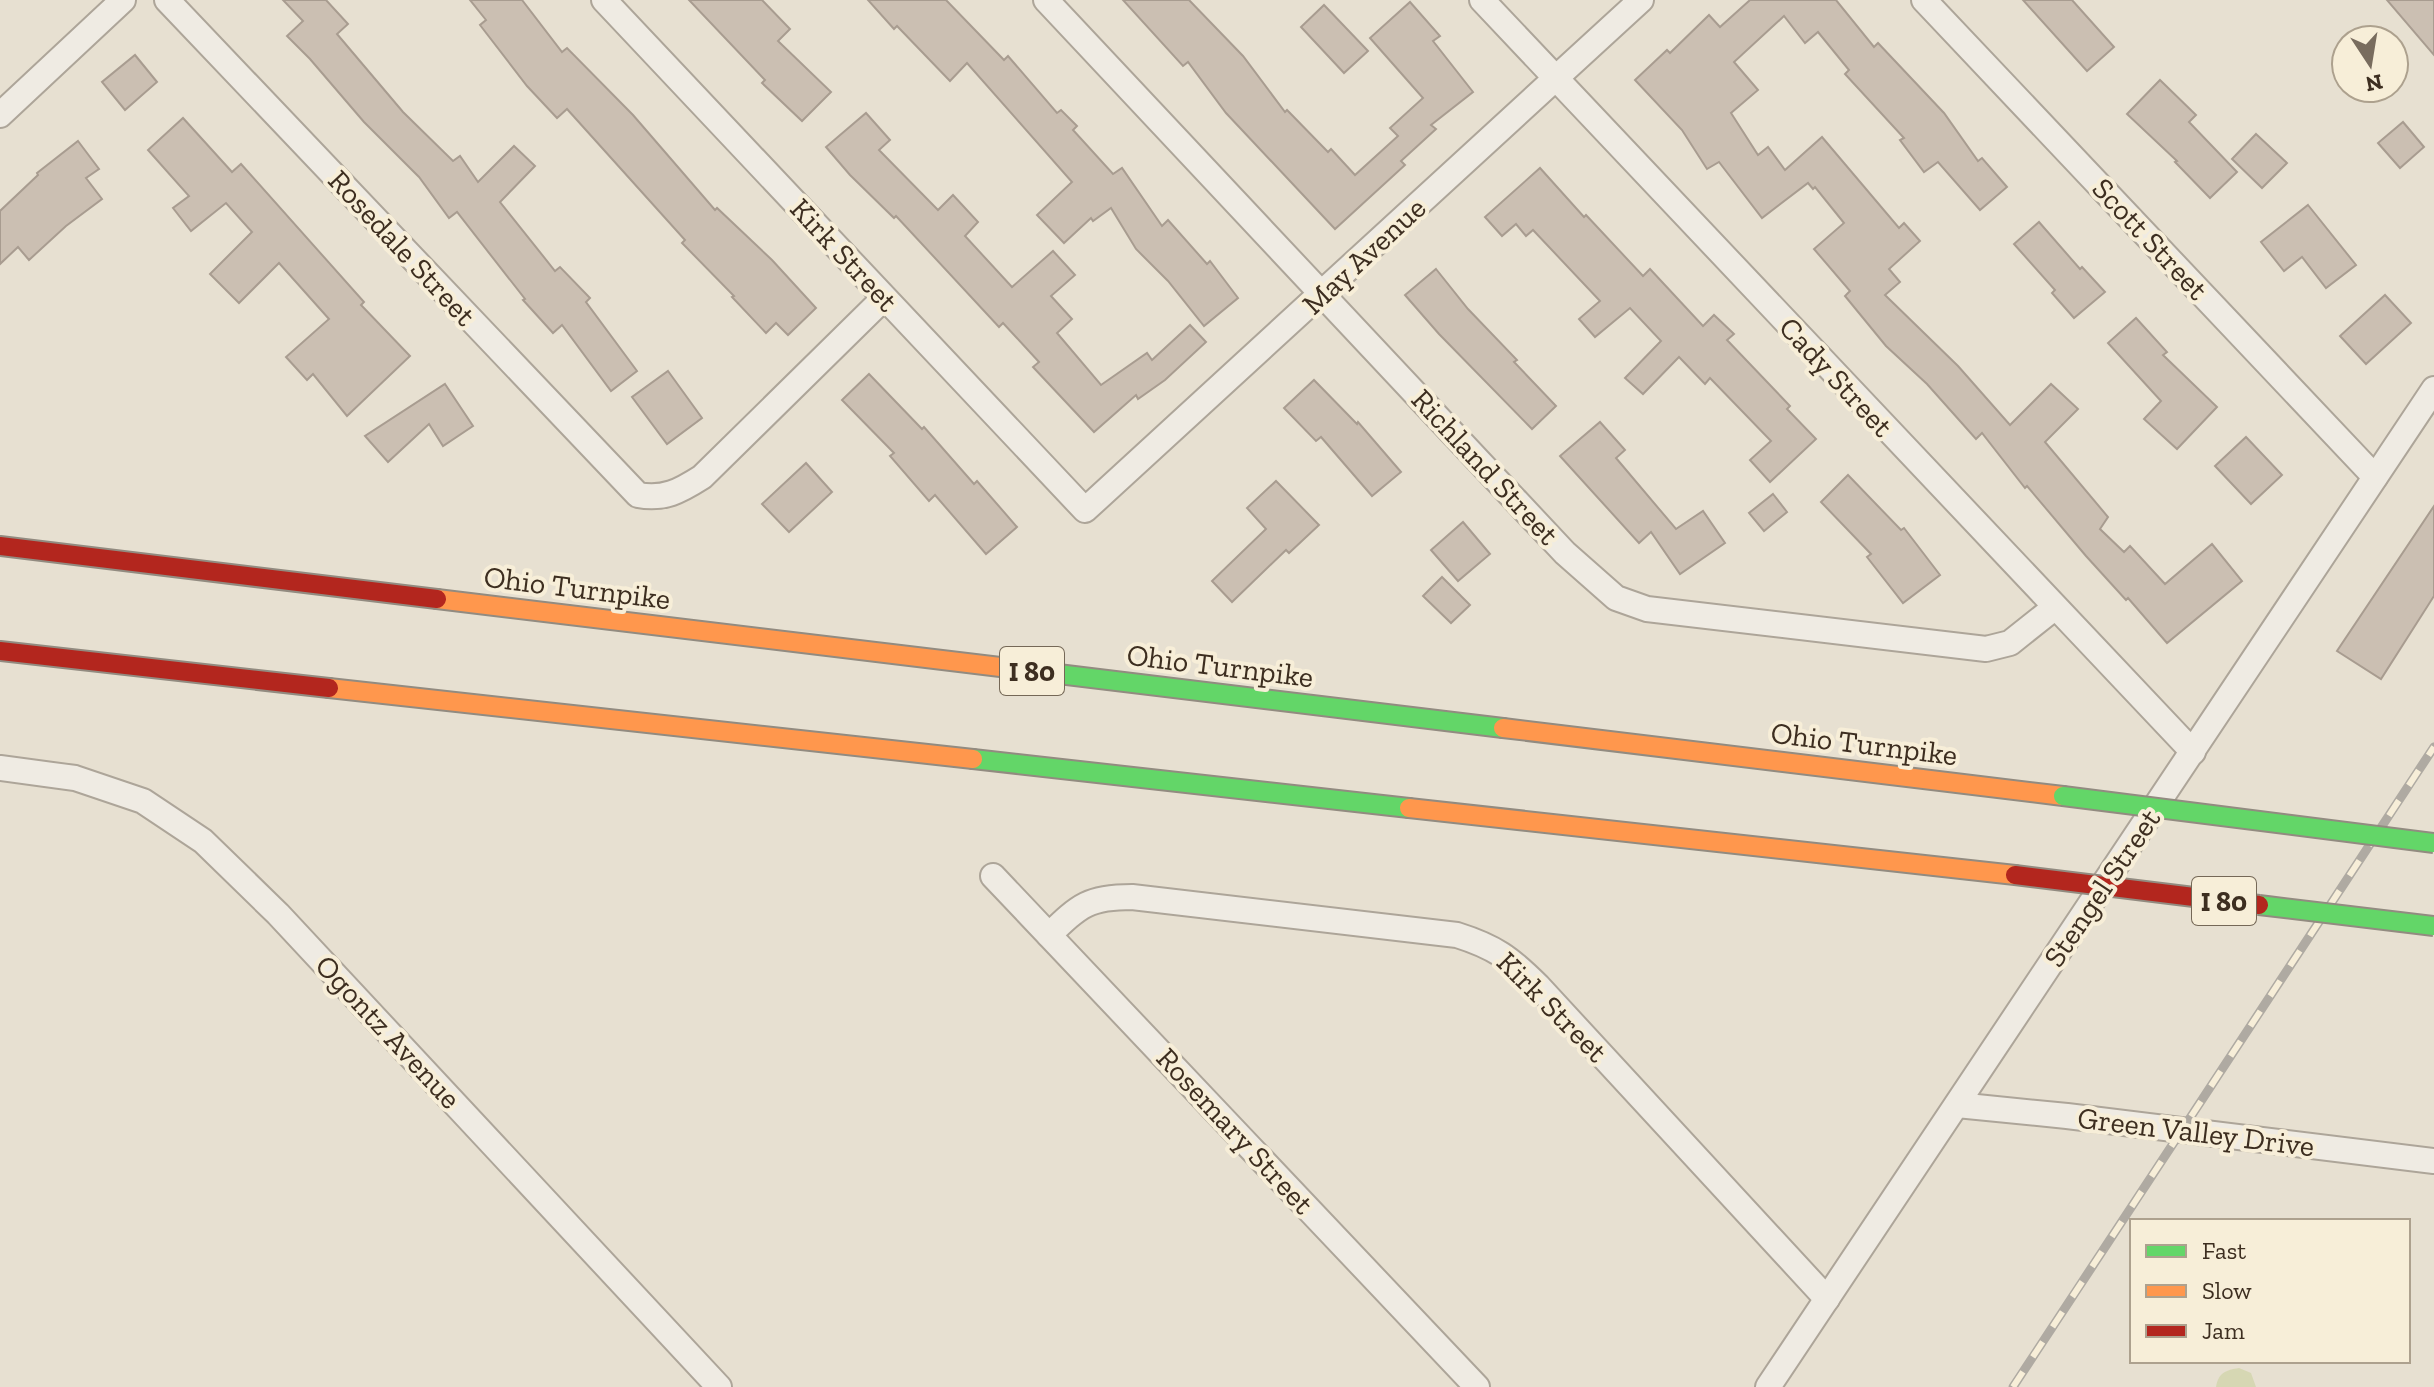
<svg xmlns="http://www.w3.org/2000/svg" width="2434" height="1387" font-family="'Zilla Slab',serif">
<rect width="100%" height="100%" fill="#e7e0d1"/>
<path fill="#d6d7b3" d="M 2239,1368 L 2251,1373 L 2256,1387 L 2216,1387 C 2218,1373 2226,1370 2239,1368 Z"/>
<g fill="#cbbfb2" stroke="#a89c90" stroke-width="2">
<path d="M 283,0 L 326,0 L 348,24 L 337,34 L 403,112 L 453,161 L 460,156 L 478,182 L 514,146 L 535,166 L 500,202 L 555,271 L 560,267 L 590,298 L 586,302 L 637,371 L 611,391 L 562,325 L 553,333 L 523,300 L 525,299 L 457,212 L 449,218 L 419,177 L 364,122 L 310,59 L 287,36 L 303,21 Z"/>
<path d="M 470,0 L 522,0 L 562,52 L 567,48 L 633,115 L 715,210 L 717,208 L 772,260 L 816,308 L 788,335 L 776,323 L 766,333 L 732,297 L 734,296 L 682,243 L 685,240 L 567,109 L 557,118 L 527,86 L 480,25 L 486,20 Z"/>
<path d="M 689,0 L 762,0 L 790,29 L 778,41 L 831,92 L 802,121 L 762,83 L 765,80 Z"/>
<path d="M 868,0 L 946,0 L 1004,60 L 1008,56 L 1057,113 L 1061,110 L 1077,126 L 1073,130 L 1113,174 L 1122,168 L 1162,226 L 1168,220 L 1207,264 L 1210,261 L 1238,298 L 1204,326 L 1168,281 L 1136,249 L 1111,208 L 1093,221 L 1091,218 L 1064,243 L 1037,215 L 1072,182 L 967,63 L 950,81 L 897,26 L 894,29 Z"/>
<path d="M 1123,0 L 1189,0 L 1243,56 L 1285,112 L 1287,110 L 1328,152 L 1331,149 L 1355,175 L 1398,136 L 1390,128 L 1423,98 L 1370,38 L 1410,2 L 1440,36 L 1433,41 L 1473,92 L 1431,125 L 1436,129 L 1401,161 L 1405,165 L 1335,229 L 1226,113 L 1188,62 L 1183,66 Z"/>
<path d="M 1750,0 L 1836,0 L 1874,47 L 1878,43 L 1944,113 L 1978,161 L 1982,158 L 2007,187 L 1980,210 L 1938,162 L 1924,172 L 1900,140 L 1904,138 L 1845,74 L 1849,70 L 1818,32 L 1805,43 L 1784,16 L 1734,62 L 1758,90 L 1731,113 L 1758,155 L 1768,147 L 1785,170 L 1822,137 L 1899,228 L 1904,223 L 1920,241 L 1889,269 L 1900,282 L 1885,295 L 1958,366 L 2010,425 L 2051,384 L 2078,409 L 2045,442 L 2108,517 L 2100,529 L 2124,552 L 2130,546 L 2165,584 L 2212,544 L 2242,581 L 2167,643 L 2128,598 L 2126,600 L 2086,556 L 2027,486 L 2025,488 L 1982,433 L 1976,439 L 1927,384 L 1886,346 L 1845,296 L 1850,291 L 1814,249 L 1844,223 L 1815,187 L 1813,189 L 1808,183 L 1762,218 L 1719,162 L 1707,169 L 1682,130 L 1635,80 L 1667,50 L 1670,53 L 1709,15 L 1720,27 Z"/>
<path d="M 2023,0 L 2072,0 L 2114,47 L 2087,71 Z"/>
<path d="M 2387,0 L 2434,0 L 2434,55 Z"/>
<path d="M 1324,5 L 1368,51 L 1344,73 L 1301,27 Z"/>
<path d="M 135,55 L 157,82 L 125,110 L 102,82 Z"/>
<path d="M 2160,80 L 2196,115 L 2189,122 L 2237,172 L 2210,198 L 2175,162 L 2177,161 L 2127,114 Z"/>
<path d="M 866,113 L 890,140 L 879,150 L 938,210 L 953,195 L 978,222 L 965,236 L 1012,287 L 1053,251 L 1075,275 L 1051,296 L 1072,319 L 1057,333 L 1101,385 L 1147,353 L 1152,360 L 1190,325 L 1206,342 L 1165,380 L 1138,399 L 1136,395 L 1094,432 L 1033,367 L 1039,362 L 1003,323 L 999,327 L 896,216 L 894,218 L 850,175 L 826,147 Z"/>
<path d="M 183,118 L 232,172 L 241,164 L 364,302 L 361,305 L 410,356 L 347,416 L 313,374 L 307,380 L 286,357 L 329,319 L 279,263 L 239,303 L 210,274 L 252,232 L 226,203 L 191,231 L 173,208 L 189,196 L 148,150 Z"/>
<path d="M 2403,122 L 2424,147 L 2400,168 L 2378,143 Z"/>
<path d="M 2256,134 L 2287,163 L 2262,188 L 2232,159 Z"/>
<path d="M 78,141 L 99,169 L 86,178 L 102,199 L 66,226 L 29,260 L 18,247 L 0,264 L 0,211 L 38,175 L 37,173 Z"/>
<path d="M 1540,168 L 1584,217 L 1586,215 L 1643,276 L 1650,269 L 1703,326 L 1714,315 L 1734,334 L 1727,340 L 1790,406 L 1787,409 L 1816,439 L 1770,482 L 1750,460 L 1771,441 L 1710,378 L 1705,384 L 1679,357 L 1643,394 L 1625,378 L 1661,341 L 1630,308 L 1595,337 L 1579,319 L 1600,301 L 1533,230 L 1526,236 L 1516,224 L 1502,236 L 1485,217 Z"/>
<path d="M 2308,205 L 2356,265 L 2326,288 L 2302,257 L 2284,271 L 2261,242 Z"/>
<path d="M 2039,222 L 2080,269 L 2082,267 L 2105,292 L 2074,318 L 2052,293 L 2055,290 L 2014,244 Z"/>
<path d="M 1436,269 L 1468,309 L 1517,360 L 1514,362 L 1556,406 L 1532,429 L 1439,334 L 1405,295 Z"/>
<path d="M 2385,295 L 2411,323 L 2366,364 L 2340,336 Z"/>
<path d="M 2136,318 L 2167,352 L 2163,355 L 2217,407 L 2177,449 L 2144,419 L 2161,401 L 2108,343 Z"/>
<path d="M 668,371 L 702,418 L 667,444 L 632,397 Z"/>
<path d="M 869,374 L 922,429 L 924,427 L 974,484 L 977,481 L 1017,527 L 986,554 L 935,495 L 929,501 L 890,456 L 894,453 L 842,400 Z"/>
<path d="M 1314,380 L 1357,424 L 1358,422 L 1401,472 L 1372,496 L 1321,437 L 1316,441 L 1284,408 Z"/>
<path d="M 445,384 L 473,426 L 443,446 L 429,424 L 388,462 L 365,436 Z"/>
<path d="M 1600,422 L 1625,450 L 1616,458 L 1676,529 L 1703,511 L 1725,543 L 1680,574 L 1651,532 L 1639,543 L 1560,456 Z"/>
<path d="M 2246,437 L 2282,475 L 2251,504 L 2215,466 Z"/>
<path d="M 806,463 L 832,492 L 789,532 L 762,504 Z"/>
<path d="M 1848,475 L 1901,530 L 1904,528 L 1940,575 L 1903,603 L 1867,557 L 1871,554 L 1821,502 Z"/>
<path d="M 1276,481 L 1319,525 L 1289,553 L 1286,550 L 1232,602 L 1212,581 L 1266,529 L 1247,508 Z"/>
<path d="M 1773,494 L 1787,512 L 1764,531 L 1749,513 Z"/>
<path d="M 2434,506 L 2434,596 L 2381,679 L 2337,651 Z"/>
<path d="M 1463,522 L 1490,554 L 1458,581 L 1431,550 Z"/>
<path d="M 1442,577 L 1470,605 L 1451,623 L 1423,596 Z"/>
</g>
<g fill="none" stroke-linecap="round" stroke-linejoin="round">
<g stroke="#ada599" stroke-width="28">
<g id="street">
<path d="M 167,0 L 638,495 C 664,500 680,491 702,477 L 884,298"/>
<path d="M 604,0 L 1085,510 L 1641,0"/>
<path d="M 1046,0 L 1565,553 L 1616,598 L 1647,609 L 1986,649 L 2010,643 L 2054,608"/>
<path d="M 1482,0 L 2193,752"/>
<path d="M 1924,0 L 2375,477"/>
<path d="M 0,115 L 123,0"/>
<path d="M 0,768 L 75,778 L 143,801 L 203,841 L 278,914 L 719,1387"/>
<path d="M 993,876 L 1477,1387"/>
<path d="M 1049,935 C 1080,905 1089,897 1132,897 L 1457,935 C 1495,947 1510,958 1538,986 L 1827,1299"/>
<path d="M 1957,1105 L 2067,1116 L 2434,1161"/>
<path d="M 1768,1387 L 2434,389"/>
</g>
</g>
<g stroke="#928b80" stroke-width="22">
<g id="fast">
<path d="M 1017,669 L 1503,728"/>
<path d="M 973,759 L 1409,808"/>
</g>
</g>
<g stroke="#928b80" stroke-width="22">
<g id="slow">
<path d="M 437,599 L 1017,669"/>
<path d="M 329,688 L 973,759"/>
<path d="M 1503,728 L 2063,796"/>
<path d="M 1409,808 L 2015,875"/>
</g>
</g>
<g stroke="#928b80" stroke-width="22">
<g id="jam">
<path d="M 0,546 L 437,599"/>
<path d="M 0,651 L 329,688"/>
</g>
</g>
<use href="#street" stroke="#efebe3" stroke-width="24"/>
<use href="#fast" stroke="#63d668" stroke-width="18"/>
<use href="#slow" stroke="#ff974d" stroke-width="18"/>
<use href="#jam" stroke="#b3261e" stroke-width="18"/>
<g stroke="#afaaa2" stroke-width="9">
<path id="rail" d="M 2013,1387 L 2434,747"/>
</g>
<use href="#rail" stroke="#f7eed8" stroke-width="6" stroke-dasharray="18" stroke-linecap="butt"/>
<g stroke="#928b80" stroke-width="22" stroke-linecap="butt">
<g id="fast-bridge">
<path d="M 2063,796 L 2434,843"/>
<path d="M 2259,905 L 2434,926"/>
</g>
</g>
<g stroke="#928b80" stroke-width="22" stroke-linecap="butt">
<path id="jam-bridge" d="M 2015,875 L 2259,905"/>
</g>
<use href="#fast-bridge" stroke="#63d668" stroke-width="18"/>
<use href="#jam-bridge" stroke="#b3261e" stroke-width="18"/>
</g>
<g text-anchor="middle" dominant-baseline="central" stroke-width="8" stroke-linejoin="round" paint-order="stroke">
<g fill="#f7eed8" stroke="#756857" stroke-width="2">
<rect x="1000" y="647" width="64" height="48" rx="6"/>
<rect x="2192" y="877" width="64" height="48" rx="6"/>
</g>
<g font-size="28" font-weight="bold" fill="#3d2e20">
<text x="1032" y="671">I 80</text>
<text x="2224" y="901">I 80</text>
</g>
<g font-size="30" fill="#3d2e20" stroke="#f7eed8">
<text transform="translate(2150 239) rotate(47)">Scott Street</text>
<text transform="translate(402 248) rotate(47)">Rosedale Street</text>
<text transform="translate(844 255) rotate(47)">Kirk Street</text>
<text transform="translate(1364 256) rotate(-43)">May Avenue</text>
<text transform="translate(1836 377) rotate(47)">Cady Street</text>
<text transform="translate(1485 467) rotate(47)">Richland Street</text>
<text transform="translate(577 588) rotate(7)">Ohio Turnpike</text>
<text transform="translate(1220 666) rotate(7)">Ohio Turnpike</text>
<text transform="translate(1864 744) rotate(7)">Ohio Turnpike</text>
<text transform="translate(2102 888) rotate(-56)">Stengel Street</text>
<text transform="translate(1552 1007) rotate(45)">Kirk Street</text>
<text transform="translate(388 1032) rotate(47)">Ogontz Avenue</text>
<text transform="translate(1235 1131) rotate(47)">Rosemary Street</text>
<text transform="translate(2196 1132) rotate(7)">Green Valley Drive</text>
</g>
</g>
<rect x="2130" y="1219" width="280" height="144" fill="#f7eed8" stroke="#ada18e" stroke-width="2"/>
<rect x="2146" y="1245" width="40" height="12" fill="#63d668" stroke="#ada18e" stroke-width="2"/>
<text x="2202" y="1259" font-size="24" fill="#3d2e20">Fast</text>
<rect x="2146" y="1285" width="40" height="12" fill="#ff974d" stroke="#ada18e" stroke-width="2"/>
<text x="2202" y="1299" font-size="24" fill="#3d2e20">Slow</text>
<rect x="2146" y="1325" width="40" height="12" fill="#b3261e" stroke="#ada18e" stroke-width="2"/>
<text x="2202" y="1339" font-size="24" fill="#3d2e20">Jam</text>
<g transform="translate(2370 64) rotate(168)"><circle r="38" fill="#f7eed8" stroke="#ada18e" stroke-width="2"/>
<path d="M0-6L14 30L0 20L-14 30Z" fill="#786c5e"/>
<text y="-12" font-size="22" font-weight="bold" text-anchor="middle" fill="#3d2e20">N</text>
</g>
</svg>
